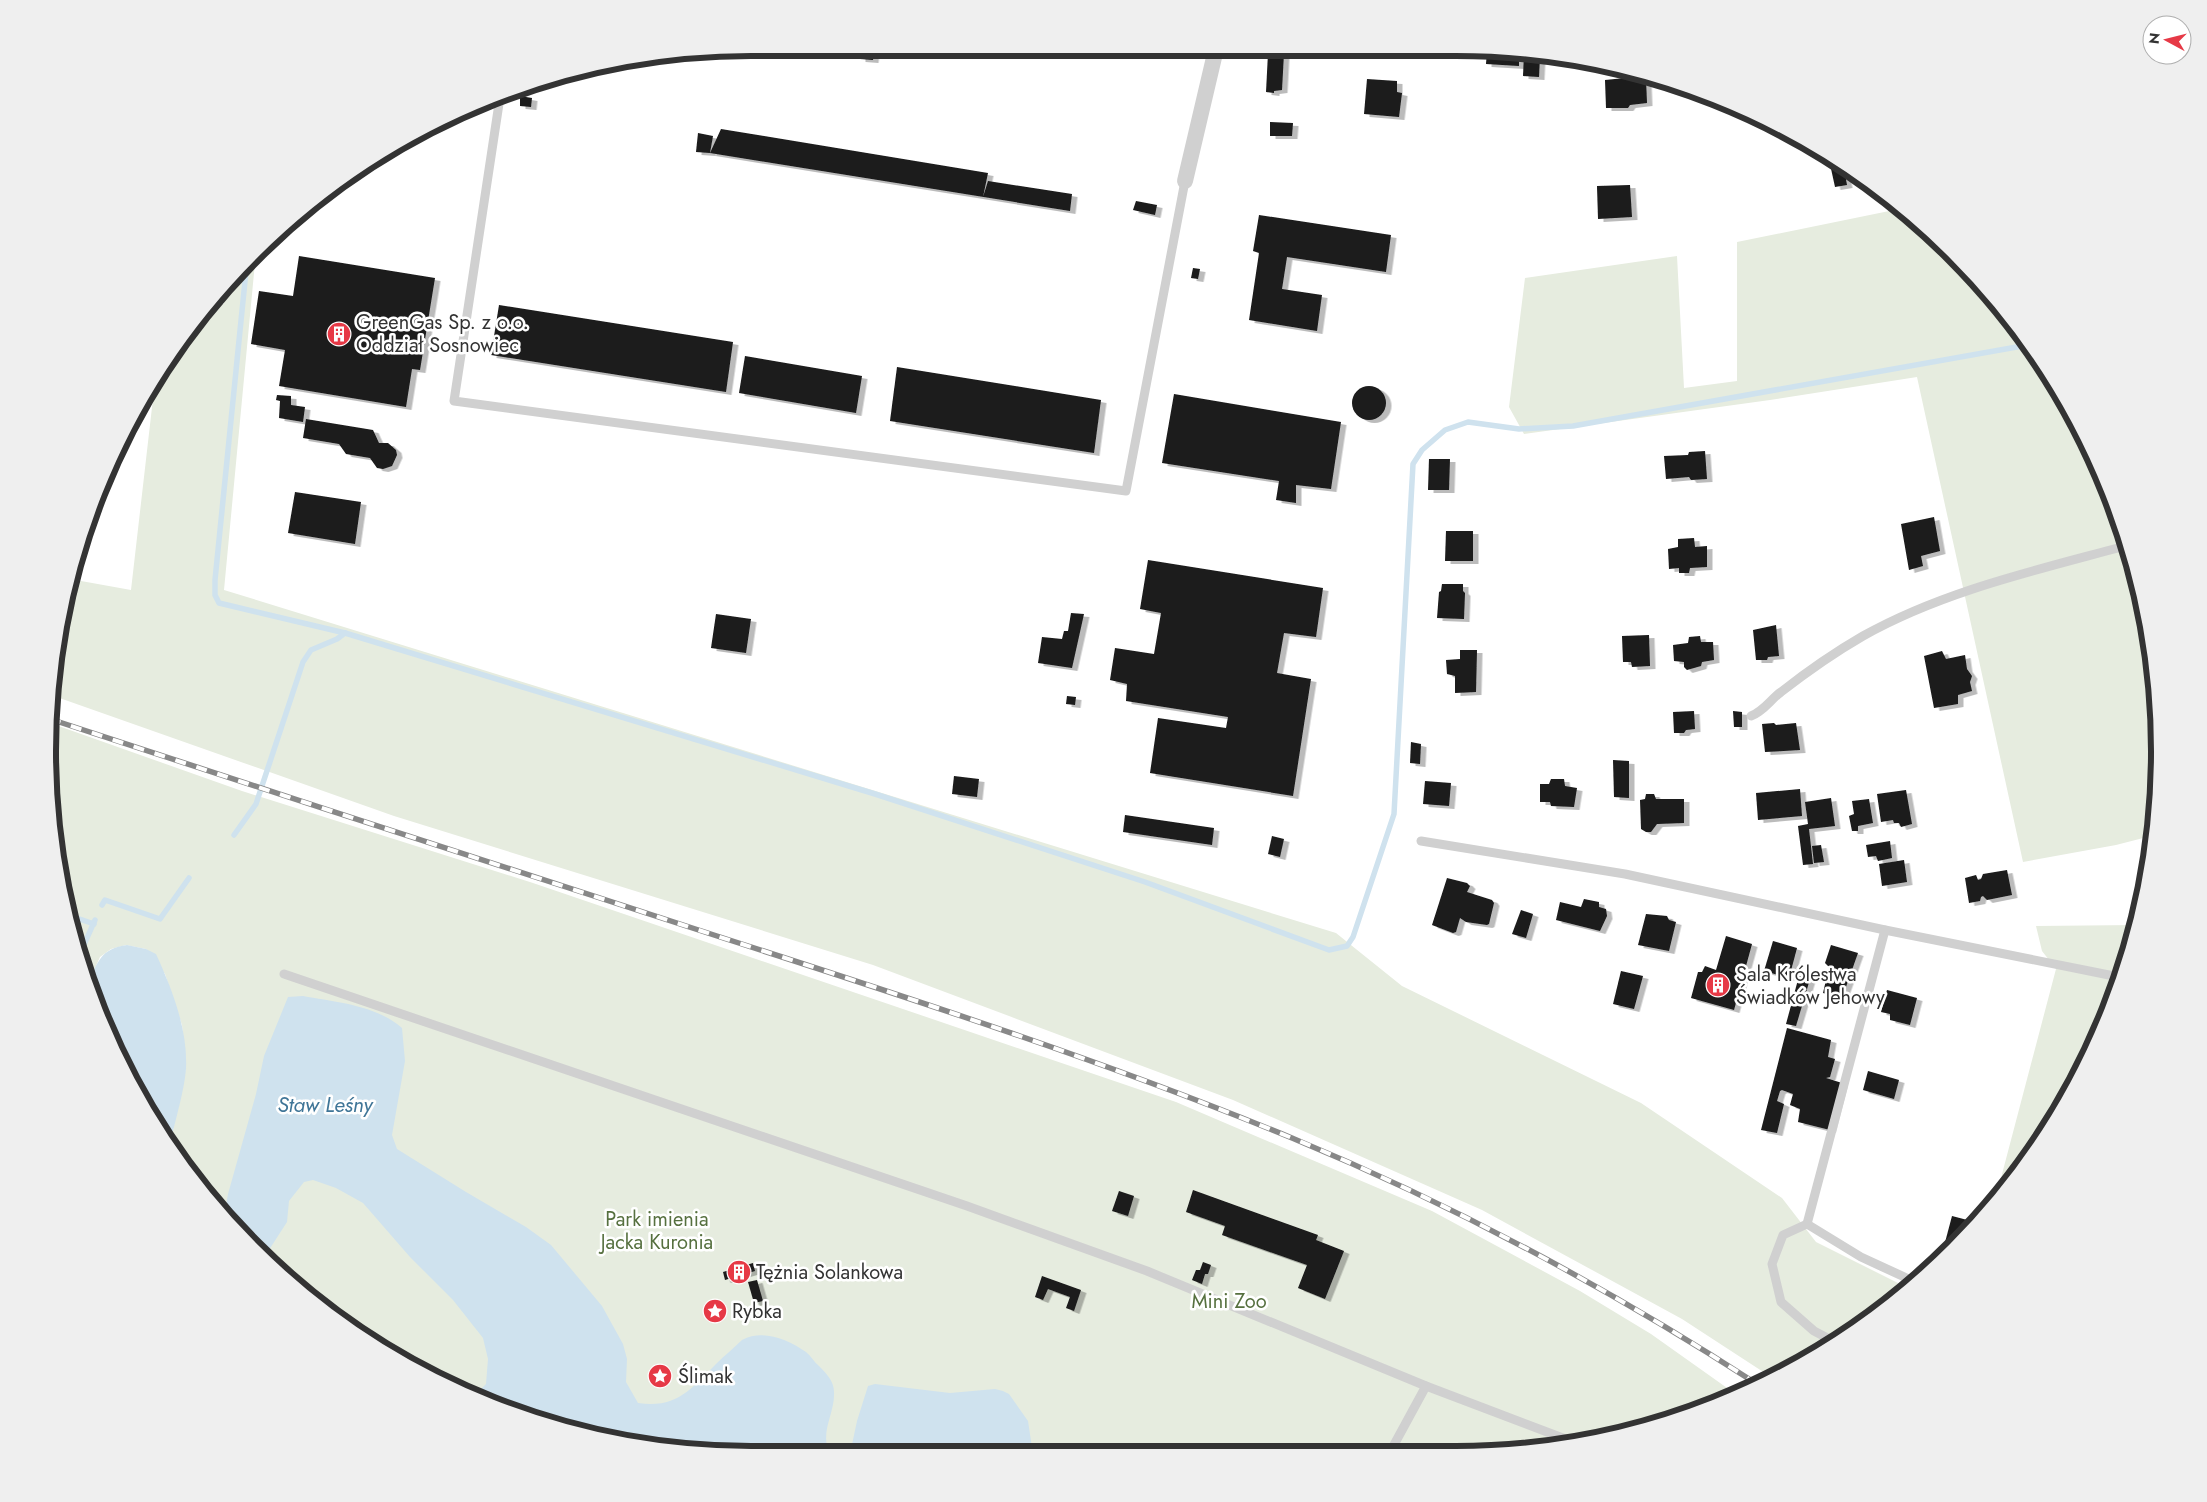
<svg xmlns="http://www.w3.org/2000/svg" width="2207" height="1502" font-family="Jost,sans-serif">
<defs>
<filter id="shadow"><feDropShadow dx="5.5" dy="3" stdDeviation="0" flood-color="#0004"/></filter>
</defs>
<rect width="100%" height="100%" fill="#fff"/>
<g fill="#e6ecdf">
<path d="M 1899,209 L 1953,253 L 2041,360 L 2106,482 L 2146,613 L 2159,751 L 2151,836 L 2116,845 L 2023,862 L 1917,377 L 1770,400 L 1524,434 L 1509,407 L 1525,278 L 1677,256 L 1684,388 L 1737,381 L 1737,242 Z"/>
<path d="M 256,252 L 224,590 L 1336,933 L 1402,986 L 1641,1103 L 1782,1198 L 1816,1242 L 1906,1287 L 1847,1336 L 1771,1377 L 1682,1319 L 1482,1210 L 1233,1100 L 873,965 L 394,816 L 51,695 L 70,579 L 131,590 L 154,390 L 193,323 L 211,302 L 224,304 L 225,286 Z"/>
<path d="M 50,723 L 242,791 L 533,883 L 1176,1102 L 1432,1211 L 1580,1291 L 1651,1334 L 1737,1395 L 1725,1401 L 1594,1441 L 1456,1454 L 751,1454 L 614,1441 L 440,1382 L 360,1336 L 254,1249 L 171,1140 L 186,1067 L 182,1025 L 165,974 L 146,949 L 126,945 L 111,949 L 100,957 L 88,984 L 85,977 L 61,889 Z"/>
<path d="M 2135,925 L 2106,1020 L 2041,1142 L 1996,1197 L 2056,969 L 2042,951 L 2036,926 Z"/>
</g>
<g fill="#cfe2ee">
<path d="M 127,945 L 146,949 L 156,954 C 172,989 188,1029 186,1069 C 184,1092 176,1117 171,1140 L 142,1102 L 88,984 C 97,963 101,948 127,945 Z"/>
<path d="M 303,996 C 335,1002 376,1005 402,1028 L 405,1061 L 392,1135 L 397,1149 L 466,1192 L 526,1227 L 551,1245 L 602,1306 L 623,1344 L 627,1359 L 626,1382 L 638,1403 C 677,1409 692,1388 716,1364 C 725,1355 734,1348 742,1340 C 763,1329 787,1339 806,1352 C 811,1356 814,1362 819,1366 C 826,1373 834,1381 834,1392 C 835,1415 819,1432 830,1454 L 751,1454 L 614,1441 L 476,1394 L 486,1384 L 488,1359 L 483,1338 L 453,1300 L 410,1257 L 363,1203 L 336,1188 L 313,1180 L 304,1182 L 289,1201 L 287,1222 L 267,1253 L 266,1259 L 254,1249 L 225,1211 L 228,1194 L 256,1094 L 264,1056 L 288,997 Z"/>
<path d="M 875,1384 L 950,1393 L 995,1389 L 1003,1391 L 1009,1394 L 1028,1421 L 1033,1454 L 850,1454 L 857,1421 L 868,1386 Z"/>
</g>
<g fill="none" stroke-linecap="round" stroke-linejoin="round">
<g stroke="#cfe2ee" stroke-width="5.5">
<path d="M 247,261 L 215,580 L 215,595 L 219,603 L 345,633 L 875,794 L 1145,882 L 1329,950 L 1347,946 L 1353,937 L 1394,814 L 1413,464 L 1422,450 L 1445,430 L 1468,422 L 1519,429 L 1573,426 L 2028,345"/>
<path d="M 234,835 L 256,804 L 303,662 L 311,650 L 337,639 L 345,633"/>
<path d="M 102,905 L 105,900 L 160,919 L 189,878"/>
<path d="M 68,915 L 94,924"/>
<path d="M 79,956 L 95,920"/>
</g>
</g>
<g fill="#1a1a1a" filter="url(#shadow)">
<path d="M 1487,51 L 1519,54 L 1519,66 L 1486,64 Z"/>
<path d="M 860,52 L 874,52 L 873,60 L 860,59 Z"/>
<path d="M 1268,53 L 1284,53 L 1282,90 L 1274,91 L 1274,93 L 1266,92 Z"/>
<path d="M 1524,54 L 1540,56 L 1539,77 L 1523,76 Z"/>
<path d="M 1626,76 L 1638,76 L 1646,79 L 1647,103 L 1630,105 L 1628,108 L 1606,108 L 1605,80 L 1625,78 Z"/>
<path d="M 1367,79 L 1397,81 L 1397,92 L 1402,93 L 1399,117 L 1364,114 Z"/>
<path d="M 520,96 L 532,98 L 531,107 L 520,106 Z"/>
<path d="M 1270,122 L 1293,123 L 1292,136 L 1270,136 Z"/>
<path d="M 721,129 L 988,173 L 983,197 L 988,181 L 1072,194 L 1070,211 L 710,153 Z"/>
<path d="M 698,133 L 713,136 L 710,153 L 696,152 Z"/>
<path d="M 1828,155 L 1843,164 L 1847,185 L 1835,187 Z"/>
<path d="M 1630,185 L 1632,217 L 1598,219 L 1597,186 Z"/>
<path d="M 1136,201 L 1157,205 L 1155,215 L 1133,210 Z"/>
<path d="M 1259,215 L 1391,235 L 1386,272 L 1287,257 L 1282,289 L 1322,295 L 1317,331 L 1249,320 L 1259,253 L 1253,251 Z"/>
<path d="M 299,256 L 435,278 L 420,370 L 412,369 L 406,407 L 279,386 L 285,350 L 251,344 L 259,291 L 293,296 Z"/>
<path d="M 1193,268 L 1200,269 L 1198,279 L 1191,278 Z"/>
<path d="M 499,305 L 733,342 L 726,392 L 491,355 Z"/>
<path d="M 745,356 L 862,376 L 856,413 L 739,393 Z"/>
<path d="M 897,367 L 1101,400 L 1094,453 L 890,421 Z"/>
<circle cx="1369" cy="403" r="17"/>
<path d="M 1174,394 L 1341,422 L 1331,489 L 1296,485 L 1296,503 L 1276,500 L 1279,481 L 1162,463 Z"/>
<path d="M 277,395 L 291,396 L 291,405 L 305,407 L 303,422 L 279,418 L 280,401 L 276,400 Z"/>
<path d="M 306,419 L 373,430 L 379,443 L 388,443 L 396,450 L 397,455 L 392,466 L 383,469 L 377,468 L 370,458 L 346,454 L 339,444 L 303,438 Z"/>
<path d="M 1705,451 L 1707,479 L 1691,480 L 1689,477 L 1666,479 L 1664,456 L 1688,455 L 1689,452 Z"/>
<path d="M 1429,459 L 1450,459 L 1449,490 L 1428,490 Z"/>
<path d="M 295,492 L 361,502 L 355,544 L 288,533 Z"/>
<path d="M 1934,517 L 1940,551 L 1921,556 L 1923,566 L 1909,570 L 1901,524 Z"/>
<path d="M 1446,531 L 1473,531 L 1473,561 L 1445,561 Z"/>
<path d="M 1694,538 L 1695,547 L 1707,546 L 1707,567 L 1690,568 L 1689,573 L 1679,573 L 1679,568 L 1669,569 L 1668,549 L 1678,547 L 1678,539 Z"/>
<path d="M 1148,560 L 1323,588 L 1316,637 L 1284,633 L 1277,673 L 1311,679 L 1293,796 L 1150,773 L 1158,718 L 1226,728 L 1228,717 L 1126,701 L 1127,684 L 1110,680 L 1115,648 L 1154,654 L 1161,613 L 1140,609 Z"/>
<path d="M 1442,584 L 1463,584 L 1463,591 L 1465,593 L 1464,619 L 1437,618 L 1439,592 L 1441,591 Z"/>
<path d="M 1071,613 L 1084,614 L 1072,668 L 1038,663 L 1042,637 L 1062,639 L 1064,631 L 1068,631 Z"/>
<path d="M 716,614 L 751,619 L 746,653 L 711,648 Z"/>
<path d="M 1776,625 L 1779,656 L 1768,657 L 1767,660 L 1756,660 L 1753,630 Z"/>
<path d="M 1649,635 L 1650,666 L 1632,667 L 1631,662 L 1623,662 L 1622,636 Z"/>
<path d="M 1700,636 L 1701,642 L 1713,642 L 1714,660 L 1702,662 L 1701,666 L 1687,670 L 1684,667 L 1684,662 L 1674,661 L 1673,645 L 1688,643 L 1689,637 Z"/>
<path d="M 1460,650 L 1477,650 L 1476,692 L 1455,693 L 1455,676 L 1447,674 L 1446,660 L 1460,659 Z"/>
<path d="M 1942,651 L 1946,659 L 1965,655 L 1967,669 L 1972,676 L 1970,682 L 1972,691 L 1958,695 L 1958,704 L 1934,708 L 1924,656 Z"/>
<path d="M 1067,696 L 1076,697 L 1075,705 L 1066,704 Z"/>
<path d="M 1694,711 L 1695,729 L 1686,730 L 1684,733 L 1674,733 L 1673,712 Z"/>
<path d="M 1733,711 L 1742,712 L 1742,727 L 1734,727 Z"/>
<path d="M 1774,723 L 1776,725 L 1796,723 L 1800,750 L 1765,752 L 1762,724 Z"/>
<path d="M 1411,742 L 1421,744 L 1420,764 L 1410,763 Z"/>
<path d="M 1613,760 L 1629,761 L 1629,798 L 1614,797 Z"/>
<path d="M 954,776 L 979,779 L 977,797 L 952,794 Z"/>
<path d="M 1551,779 L 1564,779 L 1565,786 L 1577,788 L 1574,807 L 1551,806 L 1550,802 L 1540,802 L 1540,784 L 1549,784 Z"/>
<path d="M 1425,781 L 1451,783 L 1449,806 L 1423,804 Z"/>
<path d="M 1800,789 L 1802,816 L 1758,820 L 1756,793 Z"/>
<path d="M 1906,790 L 1912,824 L 1901,827 L 1899,823 L 1894,823 L 1893,820 L 1881,822 L 1877,794 Z"/>
<path d="M 1646,794 L 1654,794 L 1656,799 L 1684,799 L 1684,823 L 1657,824 L 1651,832 L 1646,832 L 1641,829 L 1640,800 L 1645,799 Z"/>
<path d="M 1831,798 L 1835,826 L 1809,829 L 1813,864 L 1803,865 L 1798,826 L 1808,824 L 1805,802 Z"/>
<path d="M 1869,799 L 1873,823 L 1858,826 L 1858,831 L 1852,831 L 1849,816 L 1854,814 L 1852,801 Z"/>
<path d="M 1125,815 L 1214,828 L 1212,845 L 1123,832 Z"/>
<path d="M 1272,836 L 1284,839 L 1280,857 L 1268,854 Z"/>
<path d="M 1890,841 L 1892,858 L 1878,861 L 1876,856 L 1868,857 L 1866,845 Z"/>
<path d="M 1821,845 L 1824,862 L 1814,863 L 1812,846 Z"/>
<path d="M 1904,860 L 1907,882 L 1882,886 L 1879,864 Z"/>
<path d="M 2007,870 L 2012,895 L 1987,900 L 1983,896 L 1981,897 L 1980,901 L 1969,903 L 1965,878 L 1976,875 L 1978,880 L 1981,879 L 1983,874 Z"/>
<path d="M 1447,878 L 1467,883 L 1470,886 L 1467,892 L 1492,900 L 1494,903 L 1489,924 L 1487,925 L 1466,922 L 1460,918 L 1456,932 L 1453,933 L 1432,925 Z"/>
<path d="M 1584,899 L 1599,902 L 1599,907 L 1606,909 L 1607,916 L 1600,931 L 1556,920 L 1560,902 L 1581,907 Z"/>
<path d="M 1521,910 L 1533,914 L 1526,938 L 1512,934 Z"/>
<path d="M 1646,914 L 1667,916 L 1669,920 L 1676,922 L 1669,951 L 1638,945 Z"/>
<path d="M 1726,936 L 1752,944 L 1734,1010 L 1691,998 L 1698,972 L 1702,972 L 1705,966 L 1716,970 Z"/>
<path d="M 1773,941 L 1797,948 L 1789,978 L 1764,971 Z"/>
<path d="M 1831,945 L 1858,953 L 1842,998 L 1823,993 L 1829,967 L 1825,963 Z"/>
<path d="M 1621,971 L 1643,976 L 1634,1009 L 1613,1004 Z"/>
<path d="M 1799,976 L 1810,979 L 1796,1026 L 1786,1024 Z"/>
<path d="M 1887,990 L 1917,998 L 1910,1025 L 1890,1020 L 1890,1014 L 1881,1012 Z"/>
<path d="M 1787,1028 L 1831,1040 L 1828,1057 L 1835,1059 L 1830,1077 L 1826,1078 L 1842,1083 L 1830,1130 L 1798,1122 L 1800,1109 L 1790,1105 L 1793,1094 L 1782,1090 L 1780,1091 L 1777,1101 L 1784,1104 L 1777,1133 L 1761,1130 Z"/>
<path d="M 1868,1071 L 1899,1080 L 1894,1099 L 1863,1090 Z"/>
<path d="M 1193,1190 L 1318,1235 L 1316,1240 L 1344,1251 L 1325,1299 L 1298,1288 L 1307,1265 L 1222,1235 L 1225,1226 L 1186,1212 Z"/>
<path d="M 1119,1191 L 1134,1196 L 1128,1216 L 1112,1211 Z"/>
<path d="M 1952,1216 L 1975,1222 L 1949,1252 L 1943,1250 Z"/>
<path d="M 1203,1262 L 1211,1265 L 1208,1274 L 1205,1274 L 1202,1284 L 1192,1280 L 1196,1270 L 1200,1270 Z"/>
<path d="M 753,1263 L 755,1271 L 725,1280 L 723,1272 Z"/>
<path d="M 1042,1276 L 1081,1290 L 1074,1311 L 1066,1308 L 1070,1297 L 1048,1289 L 1043,1300 L 1035,1297 Z"/>
<path d="M 757,1280 L 763,1301 L 754,1303 L 748,1282 Z"/>
</g>
<g fill="none" stroke-linecap="round" stroke-linejoin="round">
<g stroke="#d0d0d0" stroke-width="9">
<path d="M 500,97 L 454,401 L 1126,491 L 1185,181"/>
<path d="M 1751,716 C 1764,711 1770,700 1781,692 C 1804,674 1837,651 1863,636 C 1943,591 2037,570 2125,546"/>
<path d="M 1421,841 L 1625,874 L 1885,930 L 2119,977"/>
<path d="M 284,974 L 967,1206 L 1147,1271 L 1426,1386 L 1576,1443"/>
<path d="M 1807,1224 L 1885,930"/>
<path d="M 1835,1342 L 1814,1331 L 1781,1302 L 1772,1264 L 1783,1235 L 1807,1224 L 1861,1257 L 1913,1281"/>
<path d="M 1389,1454 L 1426,1386"/>
</g>
<path stroke="#d0d0d0" stroke-width="16" d="M 1185,181 L 1216,49"/>
<g stroke="#888" stroke-width="5.5">
<path id="rail" d="M 50,719 C 272,792 495,864 717,936 C 910,998 1104,1061 1292,1138 C 1454,1205 1610,1289 1757,1384"/>
</g>
<use href="#rail" stroke="#fff" stroke-width="4" stroke-dasharray="11" stroke-linecap="butt"/>
</g>
<defs>
<g id="building-disc" transform="scale(1.25)"><circle r="9.5" fill="#e63946" stroke="#fff"/><path d="M-4-6H4V6H1V3H-1V6H-4ZM-2.5-4.3h1.7v1.8h-1.7ZM.8-4.3h1.7v1.8H.8ZM-2.5-1h1.7V.8h-1.7ZM.8-1h1.7V.8H.8Z" fill="#fff"/></g>
<g id="sight-disc" transform="scale(1.25)"><circle r="9.5" fill="#e63946" stroke="#fff"/><path d="M0-6L1.8-2.2L6-1.7L2.9 1.2L3.7 5.4L0 3.3L-3.7 5.4L-2.9 1.2L-6-1.7L-1.8-2.2Z" fill="#fff"/></g>
</defs>
<g fill-rule="evenodd">
<use href="#building-disc" x="339" y="334"/>
<use href="#building-disc" x="1718" y="985"/>
<use href="#building-disc" x="739" y="1272"/>
<use href="#sight-disc" x="715" y="1311"/>
<use href="#sight-disc" x="660" y="1376"/>
</g>
<g text-anchor="middle" dominant-baseline="central" stroke-width="5" stroke-linejoin="round" paint-order="stroke">
<g font-size="20" fill="#333" stroke="#fff" text-anchor="start">
<text x="356" y="322">GreenGas Sp. z o.o.<tspan x="356" dy="23">Oddział Sosnowiec</tspan></text>
<text x="1736" y="974">Sala Królestwa<tspan x="1736" dy="23">Świadków Jehowy</tspan></text>
<text x="756" y="1272">Tężnia Solankowa</text>
<text x="732" y="1311">Rybka</text>
<text x="678" y="1376">Ślimak</text>
</g>
<g font-size="20" fill="#56703f" stroke="#fff">
<text x="657" y="1219">Park imienia<tspan x="657" dy="23">Jacka Kuronia</tspan></text>
<text x="1229" y="1301">Mini Zoo</text>
</g>
<g font-size="21" font-style="italic" fill="#3f7597" stroke="#fff">
<text x="325" y="1105">Staw Leśny</text>
</g>
</g>
<path d="M0 0H2207V1502H0ZM751 56H1456A695 695 0 0 1 2151 751V751A695 695 0 0 1 1456 1446H751A695 695 0 0 1 56 751V751A695 695 0 0 1 751 56Z" fill="#efefef" fill-rule="evenodd"/>
<path fill="none" stroke="#333" stroke-width="6" d="M751 56H1456A695 695 0 0 1 2151 751V751A695 695 0 0 1 1456 1446H751A695 695 0 0 1 56 751V751A695 695 0 0 1 751 56Z"/>
<g transform="translate(2167 40) rotate(277)"><circle r="24" fill="#ffffff" stroke="#adadad"/>
<path d="M0-4L9 19L0 12L-9 19Z" fill="#e63946"/>
<text y="-8" font-size="14" font-weight="bold" text-anchor="middle" fill="#333333">N</text>
</g>
</svg>
